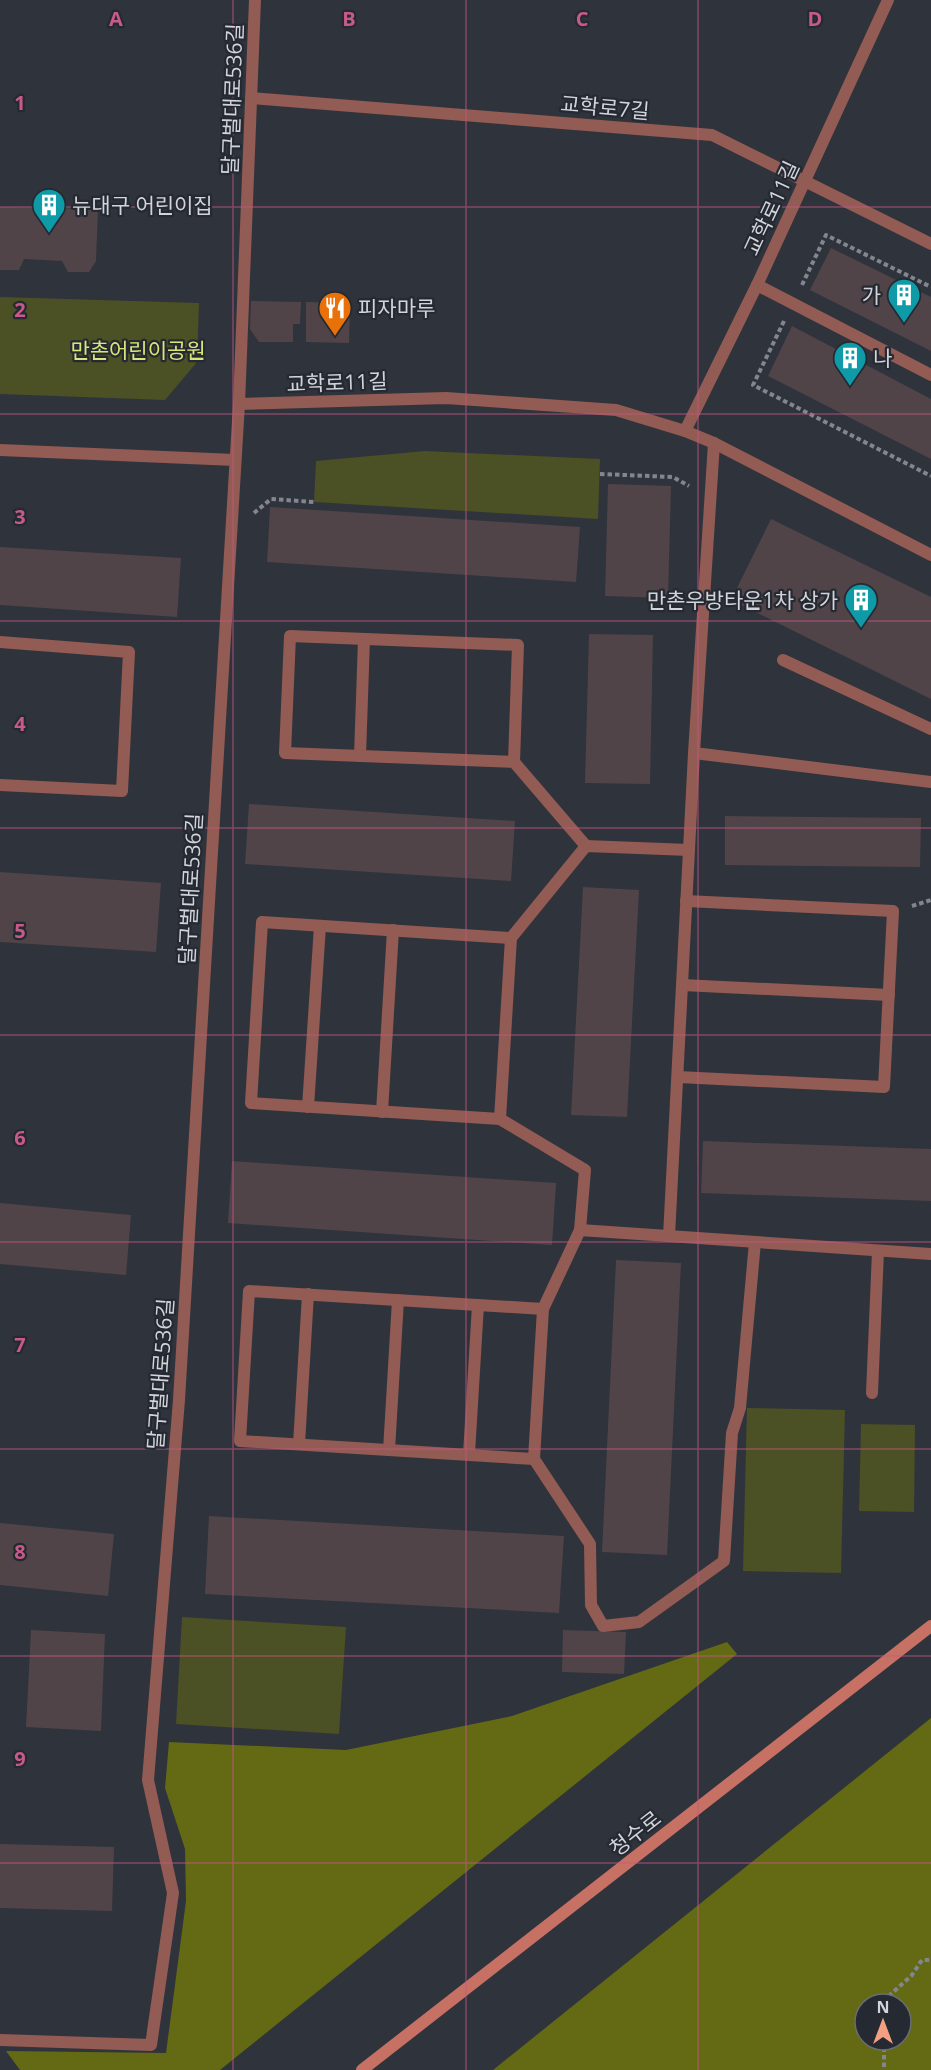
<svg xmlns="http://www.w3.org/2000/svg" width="931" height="2070" font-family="'Open Sans','Noto Sans KR',sans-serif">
<rect width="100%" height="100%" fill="#2f333c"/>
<g fill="#4c5025">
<path d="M 0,297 L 199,303 L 197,362 L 165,400 L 0,394 Z"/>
<path d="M 425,451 L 600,459 L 598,519 L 314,502 L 316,461 Z"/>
<path d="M 747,1408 L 845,1410 L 841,1573 L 743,1571 Z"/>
<path d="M 861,1424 L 915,1425 L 914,1512 L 859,1511 Z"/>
<path d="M 182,1617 L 346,1627 L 339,1734 L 176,1724 Z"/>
</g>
<g fill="#636a13" fill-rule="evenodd">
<path d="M 727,1642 L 737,1654 L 220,2070 L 20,2070 L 6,2051 L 166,2053 L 186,1901 L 185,1849 L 165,1788 L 169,1742 L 346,1750 L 512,1716 Z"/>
<path d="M 931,1718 L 931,2070 L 493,2070 ZM 865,2004 L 901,2004 L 901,2040 L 865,2040 Z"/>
</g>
<g fill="#504448">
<path d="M 0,207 L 98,209 L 96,261 L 89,272 L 68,272 L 62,261 L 24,259 L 19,270 L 0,270 Z"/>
<path d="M 831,248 L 931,297 L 931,351 L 810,290 Z"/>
<path d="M 251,301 L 301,302 L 300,324 L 293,324 L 293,342 L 259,342 L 250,329 Z"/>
<path d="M 306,302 L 350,303 L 349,343 L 306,342 Z"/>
<path d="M 792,326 L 931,399 L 931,459 L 768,376 Z"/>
<path d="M 608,484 L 671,486 L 668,598 L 605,596 Z"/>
<path d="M 270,507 L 580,527 L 576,582 L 267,562 Z"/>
<path d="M 771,519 L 931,597 L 931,699 L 731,600 Z"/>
<path d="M 0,547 L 181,558 L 177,617 L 0,605 Z"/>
<path d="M 589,634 L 653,635 L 650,784 L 585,783 Z"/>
<path d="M 249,804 L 515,821 L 511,881 L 245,864 Z"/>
<path d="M 725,816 L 921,818 L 920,867 L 725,865 Z"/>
<path d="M 0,872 L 161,883 L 156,952 L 0,942 Z"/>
<path d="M 583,887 L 639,890 L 627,1117 L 571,1115 Z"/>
<path d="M 703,1141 L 931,1149 L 931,1201 L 701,1193 Z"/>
<path d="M 232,1161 L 556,1183 L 552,1245 L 228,1223 Z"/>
<path d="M 0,1203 L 131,1215 L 126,1275 L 0,1264 Z"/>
<path d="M 616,1260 L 681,1263 L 667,1555 L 602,1552 Z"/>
<path d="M 209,1516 L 564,1536 L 559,1613 L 205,1594 Z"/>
<path d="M 0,1523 L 114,1534 L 108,1596 L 0,1585 Z"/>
<path d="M 31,1630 L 105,1634 L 101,1731 L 26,1727 Z"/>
<path d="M 563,1630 L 626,1632 L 624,1674 L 562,1672 Z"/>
<path d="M 0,1844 L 114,1847 L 112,1911 L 0,1908 Z"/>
</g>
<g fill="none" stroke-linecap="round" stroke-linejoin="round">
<g stroke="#83868e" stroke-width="4" stroke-dasharray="4.5 3" stroke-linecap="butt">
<path d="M 802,285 L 826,235 L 931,287"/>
<path d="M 784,321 L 753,385 L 931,476"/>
<path d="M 600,474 L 673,477 L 689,486"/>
<path d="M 254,513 L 271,499 L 314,502"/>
<path d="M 912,906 L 931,900"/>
<path d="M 887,2004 L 890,1995 L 912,1975 L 922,1960 L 931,1960"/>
<path d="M 884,2040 L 884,2070"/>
</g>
<g stroke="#925b53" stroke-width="12">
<path d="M 757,285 L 931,375"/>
<path d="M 0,642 L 129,652 L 122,791 L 0,785"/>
<path d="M 783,660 L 931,729"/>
<path d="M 694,753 L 931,782"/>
<path d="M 360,756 L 364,639"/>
<path d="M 514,762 L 285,753 L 290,636 L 518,645 L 514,762 L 586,846"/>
<path d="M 511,938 L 262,922 L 251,1103 L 500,1119 L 585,1170 L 580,1230"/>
<path d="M 682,985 L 889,995"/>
<path d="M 678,1077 L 884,1087 L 893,911 L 686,901"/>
<path d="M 308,1107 L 320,926"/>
<path d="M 382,1112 L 393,930"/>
<path d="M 500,1119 L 511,938 L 586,846 L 689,850"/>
<path d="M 669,1236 L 694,753 L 714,443"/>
<path d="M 543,1309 L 249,1291 L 240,1441 L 534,1459 L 543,1309 L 580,1230 L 931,1254"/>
<path d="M 872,1393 L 878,1251"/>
<path d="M 299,1444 L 308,1294"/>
<path d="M 389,1450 L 398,1300"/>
<path d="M 469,1454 L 478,1305"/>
<path d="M 534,1459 L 590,1544 L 591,1605 L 603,1626 L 639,1622 L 724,1561 L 732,1433 L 740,1408 L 755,1242"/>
</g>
<g stroke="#925b53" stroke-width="12">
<path d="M 251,98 L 712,135 L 931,244"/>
<path d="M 239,404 L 446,398 L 616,410 L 685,431 L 714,443 L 931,555"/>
<path d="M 685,431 L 757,285 L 888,0"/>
<path d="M 0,450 L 235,460"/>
<path d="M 0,2040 L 151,2045 L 173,1893 L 148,1780 L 179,1400 L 239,404 L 255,0"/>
</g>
<path stroke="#c77064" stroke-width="12" d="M 362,2070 L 931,1626"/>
</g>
<path fill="none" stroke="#c85a87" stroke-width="1.5" stroke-opacity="0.55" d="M 233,0 L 233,2070M 466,0 L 466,2070M 698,0 L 698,2070M 0,207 L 931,207M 0,414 L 931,414M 0,621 L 931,621M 0,828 L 931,828M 0,1035 L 931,1035M 0,1242 L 931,1242M 0,1449 L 931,1449M 0,1656 L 931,1656M 0,1863 L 931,1863"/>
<defs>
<g id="building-pin" transform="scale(1.725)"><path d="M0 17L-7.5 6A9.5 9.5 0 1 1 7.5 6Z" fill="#0f9aa8" stroke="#252932"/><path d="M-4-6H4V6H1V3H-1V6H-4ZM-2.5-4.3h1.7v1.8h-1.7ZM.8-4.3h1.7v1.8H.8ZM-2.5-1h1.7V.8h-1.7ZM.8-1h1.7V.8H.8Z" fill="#fff"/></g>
<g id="restaurant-pin" transform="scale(1.725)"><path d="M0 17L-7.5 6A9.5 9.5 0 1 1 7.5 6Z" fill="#e8710a" stroke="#252932"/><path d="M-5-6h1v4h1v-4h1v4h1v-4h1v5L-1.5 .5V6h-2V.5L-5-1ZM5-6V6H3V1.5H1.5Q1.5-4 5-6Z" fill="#fff"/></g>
</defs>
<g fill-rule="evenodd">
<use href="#building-pin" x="49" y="205"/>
<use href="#building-pin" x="904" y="295"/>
<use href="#restaurant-pin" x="335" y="308"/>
<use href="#building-pin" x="850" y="358"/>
<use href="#building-pin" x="861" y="600"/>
</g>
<g text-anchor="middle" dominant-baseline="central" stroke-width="4.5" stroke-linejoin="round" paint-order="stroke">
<g font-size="21" fill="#d2d4da" stroke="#252932">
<text transform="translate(232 99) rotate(-88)">달구벌대로536길</text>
<text transform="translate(605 107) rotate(5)">교학로7길</text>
<text transform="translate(771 208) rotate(-65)">교학로11길</text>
<text transform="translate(337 382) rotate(-2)">교학로11길</text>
<text transform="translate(190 889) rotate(-87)">달구벌대로536길</text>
<text transform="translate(160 1374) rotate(-86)">달구벌대로536길</text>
<text transform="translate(635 1833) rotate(-38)">청수로</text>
</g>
<g font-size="21" fill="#d2d4da" stroke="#252932" text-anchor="start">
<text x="72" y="205">뉴대구 어린이집</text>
<text x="881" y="295" text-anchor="end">가</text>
<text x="358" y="308">피자마루</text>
<text x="873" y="358">나</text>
<text x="838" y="600" text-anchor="end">만촌우방타운1차 상가</text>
</g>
<g font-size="21" fill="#dae577" stroke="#252932">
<text x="138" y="350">만촌어린이공원</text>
</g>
</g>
<g font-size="20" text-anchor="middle" font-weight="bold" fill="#c85a87" stroke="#252932" stroke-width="4.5" stroke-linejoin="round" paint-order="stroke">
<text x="116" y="26">A</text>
<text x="349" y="26">B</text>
<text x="582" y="26">C</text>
<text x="815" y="26">D</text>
<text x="20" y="110">1</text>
<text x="20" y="317">2</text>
<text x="20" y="524">3</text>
<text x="20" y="731">4</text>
<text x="20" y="938">5</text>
<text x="20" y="1145">6</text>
<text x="20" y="1352">7</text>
<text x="20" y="1559">8</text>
<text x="20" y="1766">9</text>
</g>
<g transform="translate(883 2022)"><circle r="28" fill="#252932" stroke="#6a6d75" stroke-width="1.5"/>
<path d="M0-4.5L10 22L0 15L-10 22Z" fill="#f39f82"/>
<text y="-9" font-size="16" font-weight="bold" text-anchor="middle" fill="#d2d4da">N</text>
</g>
</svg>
